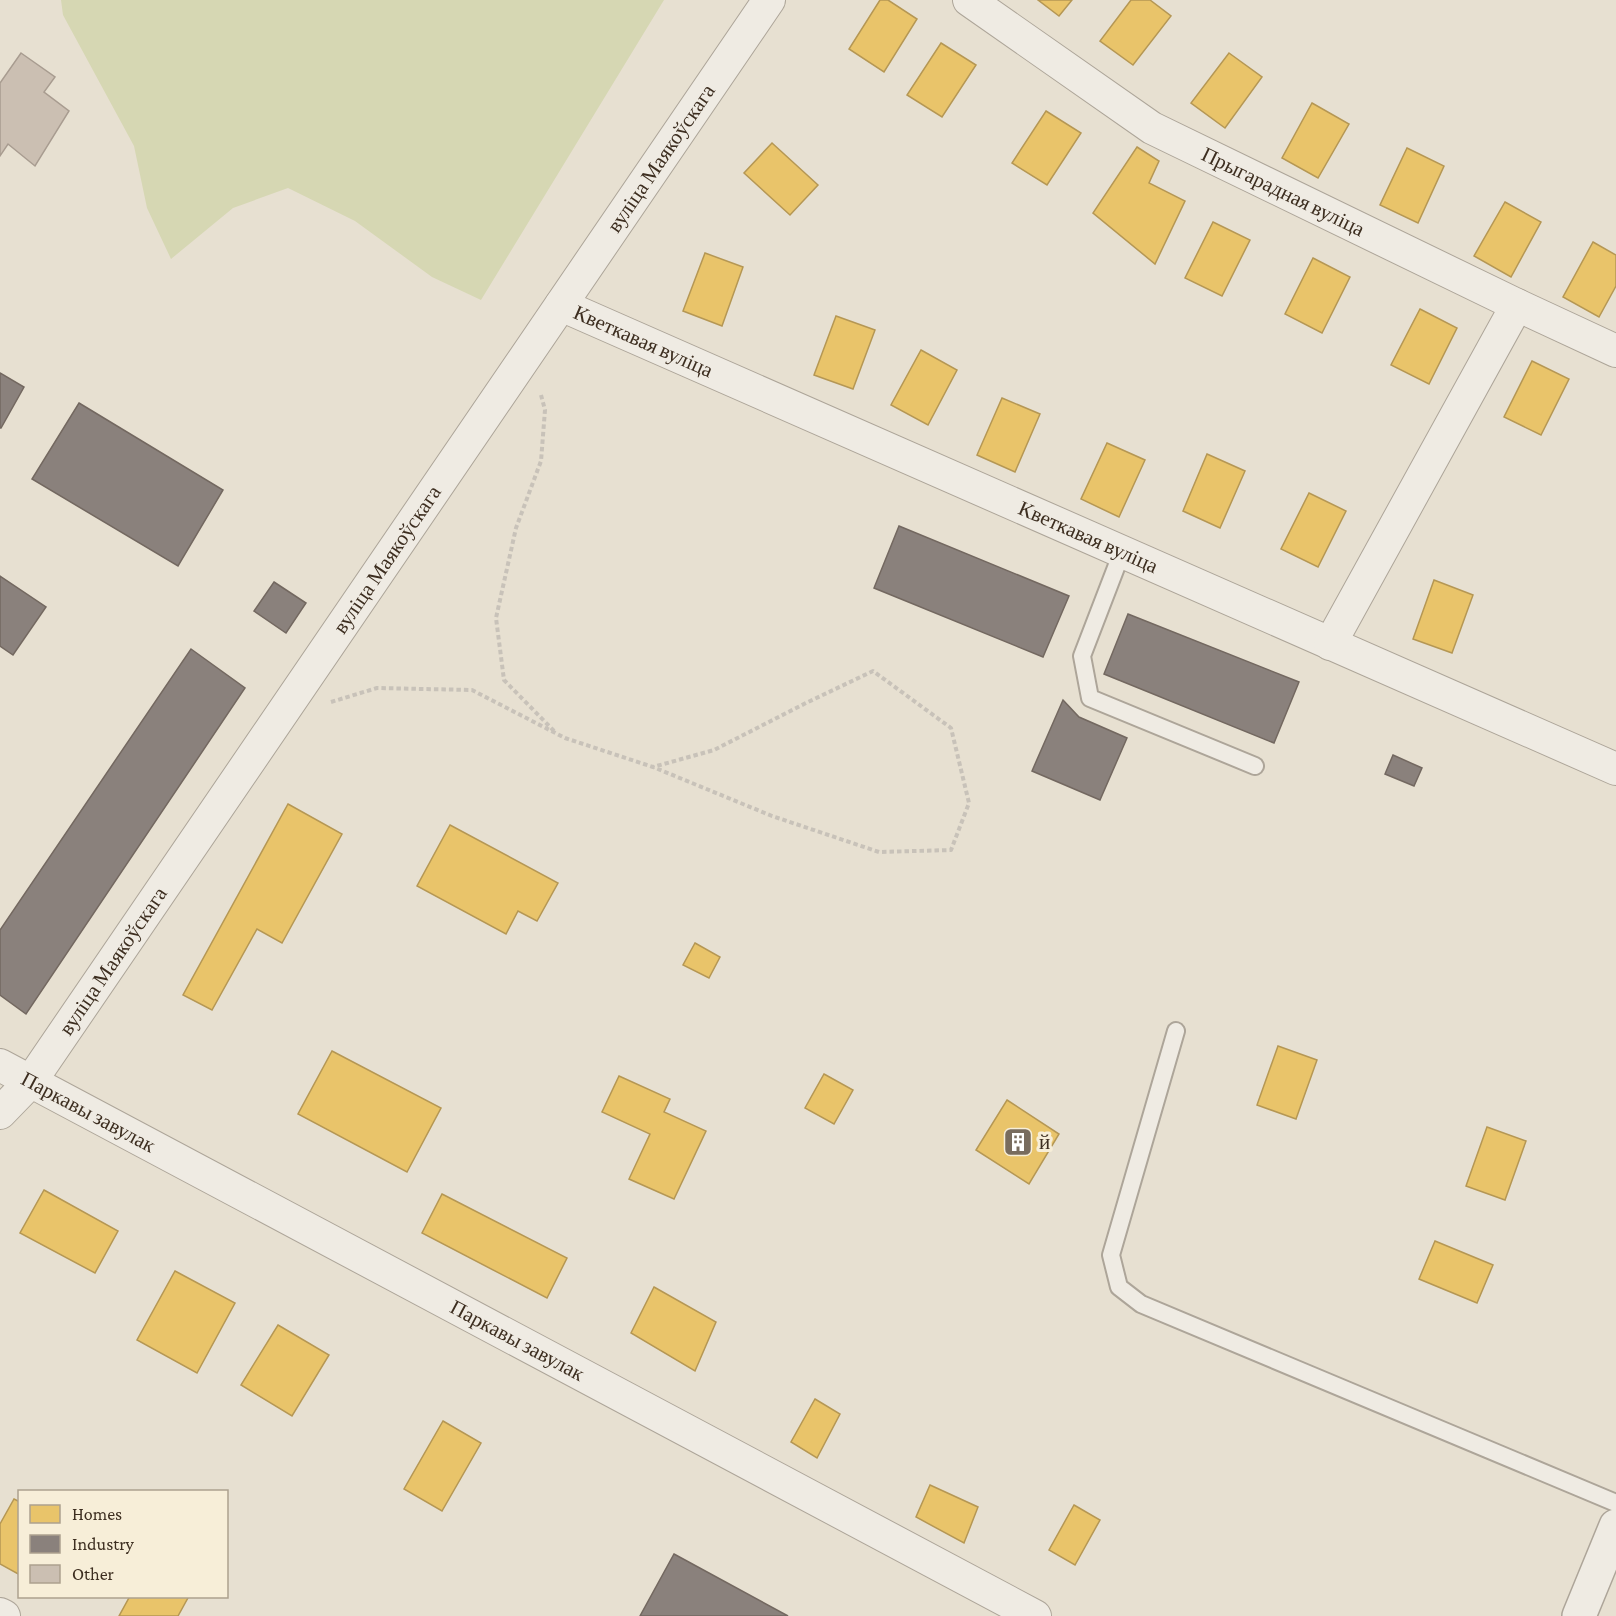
<svg xmlns="http://www.w3.org/2000/svg" width="1616" height="1616" font-family="'Crimson Pro',serif">
<rect width="100%" height="100%" fill="#e7e0d1"/>
<path fill="#d6d7b3" d="M 61,0 L 664,0 L 481,300 L 432,277 L 355,221 L 288,188 L 233,208 L 171,259 L 147,208 L 134,146 L 63,15 Z"/>
<g fill="#e9c46a" stroke="#b59754" stroke-width="1.5">
<path d="M 880,0 L 888,0 L 917,19 L 884,72 L 849,49 Z"/>
<path d="M 1038,0 L 1072,0 L 1059,16 Z"/>
<path d="M 1131,0 L 1150,0 L 1171,16 L 1133,65 L 1100,41 Z"/>
<path d="M 941,43 L 976,65 L 942,117 L 907,95 Z"/>
<path d="M 1229,53 L 1262,77 L 1225,128 L 1191,103 Z"/>
<path d="M 1312,103 L 1349,124 L 1318,178 L 1282,158 Z"/>
<path d="M 1046,111 L 1081,133 L 1047,185 L 1012,163 Z"/>
<path d="M 772,143 L 818,185 L 790,215 L 744,173 Z"/>
<path d="M 1137,147 L 1159,161 L 1149,183 L 1185,201 L 1155,264 L 1093,213 Z"/>
<path d="M 1407,148 L 1444,166 L 1418,223 L 1380,205 Z"/>
<path d="M 1505,202 L 1541,222 L 1511,277 L 1474,256 Z"/>
<path d="M 1213,222 L 1250,240 L 1222,296 L 1185,278 Z"/>
<path d="M 1593,242 L 1616,255 L 1616,286 L 1599,317 L 1563,297 Z"/>
<path d="M 705,253 L 743,267 L 722,326 L 683,311 Z"/>
<path d="M 1313,258 L 1350,277 L 1322,333 L 1285,314 Z"/>
<path d="M 1420,309 L 1457,328 L 1429,384 L 1391,365 Z"/>
<path d="M 836,316 L 875,330 L 853,389 L 814,375 Z"/>
<path d="M 921,350 L 957,370 L 928,425 L 891,405 Z"/>
<path d="M 1532,361 L 1569,379 L 1541,435 L 1504,417 Z"/>
<path d="M 1002,398 L 1040,414 L 1015,472 L 977,455 Z"/>
<path d="M 1107,443 L 1145,460 L 1119,517 L 1081,499 Z"/>
<path d="M 1207,454 L 1245,471 L 1220,528 L 1183,511 Z"/>
<path d="M 1309,493 L 1346,511 L 1318,567 L 1281,549 Z"/>
<path d="M 1434,580 L 1473,595 L 1452,653 L 1413,639 Z"/>
<path d="M 288,804 L 342,834 L 282,943 L 257,929 L 212,1010 L 183,995 Z"/>
<path d="M 450,825 L 558,883 L 537,921 L 518,911 L 506,934 L 417,886 Z"/>
<path d="M 695,943 L 720,957 L 709,978 L 683,965 Z"/>
<path d="M 1278,1046 L 1317,1060 L 1296,1119 L 1257,1105 Z"/>
<path d="M 332,1051 L 441,1108 L 407,1172 L 298,1114 Z"/>
<path d="M 824,1074 L 853,1090 L 834,1124 L 805,1108 Z"/>
<path d="M 619,1076 L 670,1099 L 664,1112 L 706,1131 L 674,1199 L 629,1179 L 650,1134 L 602,1112 Z"/>
<path d="M 1007,1100 L 1059,1134 L 1029,1184 L 976,1150 Z"/>
<path d="M 1487,1127 L 1526,1141 L 1505,1200 L 1466,1186 Z"/>
<path d="M 44,1190 L 118,1231 L 95,1273 L 20,1233 Z"/>
<path d="M 442,1194 L 567,1258 L 547,1298 L 422,1233 Z"/>
<path d="M 1435,1241 L 1493,1265 L 1477,1303 L 1419,1279 Z"/>
<path d="M 175,1271 L 235,1303 L 197,1373 L 137,1340 Z"/>
<path d="M 654,1287 L 716,1322 L 695,1371 L 631,1333 Z"/>
<path d="M 278,1325 L 329,1355 L 292,1416 L 241,1385 Z"/>
<path d="M 815,1399 L 840,1414 L 817,1458 L 791,1442 Z"/>
<path d="M 443,1421 L 481,1443 L 442,1511 L 404,1489 Z"/>
<path d="M 930,1485 L 978,1507 L 964,1543 L 916,1517 Z"/>
<path d="M 14,1499 L 20,1502 L 20,1575 L 0,1564 L 0,1524 Z"/>
<path d="M 1074,1505 L 1100,1520 L 1075,1565 L 1049,1550 Z"/>
<path d="M 130,1596 L 189,1596 L 178,1616 L 119,1616 Z"/>
</g>
<g fill="#8a817c" stroke="#736860" stroke-width="1.5">
<path d="M 0,373 L 24,387 L 1,428 L 0,428 Z"/>
<path d="M 79,403 L 223,490 L 178,566 L 32,479 Z"/>
<path d="M 899,526 L 1069,596 L 1043,657 L 874,588 Z"/>
<path d="M 0,576 L 46,607 L 13,655 L 0,646 Z"/>
<path d="M 274,582 L 306,603 L 286,633 L 254,611 Z"/>
<path d="M 1128,614 L 1299,682 L 1274,743 L 1104,674 Z"/>
<path d="M 191,649 L 245,688 L 26,1014 L 0,995 L 0,930 Z"/>
<path d="M 1063,700 L 1079,717 L 1127,738 L 1100,800 L 1032,771 Z"/>
<path d="M 1393,755 L 1422,768 L 1414,786 L 1385,774 Z"/>
<path d="M 674,1554 L 788,1616 L 640,1616 Z"/>
</g>
<path fill="#cbbfb2" stroke="#a89c90" stroke-width="1.5" d="M 21,53 L 55,77 L 44,92 L 69,111 L 35,166 L 8,144 L 0,156 L 0,83 Z"/>
<g fill="none" stroke-linecap="round" stroke-linejoin="round">
<g stroke="#ada599" stroke-width="20">
<g id="service">
<path d="M 1122,552 L 1082,656 L 1090,698 L 1255,766"/>
<path d="M 1176,1031 L 1111,1255 L 1119,1287 L 1141,1304 L 1616,1503"/>
</g>
</g>
<g stroke="#ada599" stroke-width="34">
<g id="minor">
<path id="s1" d="M 969,0 L 1152,128 L 1517,305 L 1616,351"/>
<path id="s2" d="M 561,305 L 1616,769"/>
<path d="M 1330,644 L 1517,305"/>
<path id="s3" d="M 0,1065 L 1035,1616"/>
<path id="s4" d="M 0,1113 L 31,1081 L 769,0"/>
<path d="M 0,1614 L 4,1616"/>
</g>
</g>
<g stroke="#ada599" stroke-width="36">
<path id="tertiary" d="M 1579,1616 L 1616,1526"/>
</g>
<g stroke="#c8c2b9" stroke-width="4" stroke-dasharray="4.5 3" stroke-linecap="butt">
<path d="M 541,395 L 545,410 L 541,461 L 516,528 L 496,618 L 504,680 L 554,731"/>
<path d="M 331,702 L 377,688 L 472,690 L 565,738 L 653,767 L 772,816 L 879,852 L 951,850 L 969,803 L 951,728 L 873,671 L 806,703 L 714,750 L 653,767"/>
</g>
<use href="#service" stroke="#efebe3" stroke-width="16"/>
<use href="#minor" stroke="#efebe3" stroke-width="32"/>
<use href="#tertiary" stroke="#efebe3" stroke-width="33"/>
</g>
<defs>
<g id="building-square" transform="scale(1.5)"><rect x="-9" y="-9" width="18" height="18" rx="4" fill="#786c5e" stroke="#f7eed8"/><path d="M-4-6H4V6H1V3H-1V6H-4ZM-2.5-4.3h1.7v1.8h-1.7ZM.8-4.3h1.7v1.8H.8ZM-2.5-1h1.7V.8h-1.7ZM.8-1h1.7V.8H.8Z" fill="#fff"/></g>
</defs>
<g fill-rule="evenodd">
<use href="#building-square" x="1018" y="1142"/>
</g>
<g text-anchor="middle" dominant-baseline="central" stroke-width="6" stroke-linejoin="round" paint-order="stroke">
<g font-size="21" fill="#3d2e20" stroke="#f7eed8">
<text stroke="none"><textPath href="#s4" startOffset="1162">вуліца Маякоўскага</textPath></text>
<text stroke="none"><textPath href="#s1" startOffset="369">Прыгарадная вуліца</textPath></text>
<text stroke="none"><textPath href="#s2" startOffset="90">Кветкавая вуліца</textPath></text>
<text stroke="none"><textPath href="#s2" startOffset="576">Кветкавая вуліца</textPath></text>
<text stroke="none"><textPath href="#s4" startOffset="676">вуліца Маякоўскага</textPath></text>
<text stroke="none"><textPath href="#s4" startOffset="190">вуліца Маякоўскага</textPath></text>
<text stroke="none"><textPath href="#s3" startOffset="100">Паркавы завулак</textPath></text>
<text stroke="none"><textPath href="#s3" startOffset="586">Паркавы завулак</textPath></text>
</g>
<g font-size="21" fill="#3d2e20" stroke="#f7eed8" text-anchor="start">
<text x="1039" y="1142">й</text>
</g>
</g>
<rect x="18" y="1490" width="210" height="108" fill="#f7eed8" stroke="#ada18e" stroke-width="1.5"/>
<rect x="30" y="1505" width="30" height="18" fill="#e9c46a" stroke="#ada18e" stroke-width="1.5"/>
<text x="72" y="1520" font-size="18" fill="#3d2e20">Homes</text>
<rect x="30" y="1535" width="30" height="18" fill="#8a817c" stroke="#ada18e" stroke-width="1.5"/>
<text x="72" y="1550" font-size="18" fill="#3d2e20">Industry</text>
<rect x="30" y="1565" width="30" height="18" fill="#cbbfb2" stroke="#ada18e" stroke-width="1.5"/>
<text x="72" y="1580" font-size="18" fill="#3d2e20">Other</text>
</svg>
